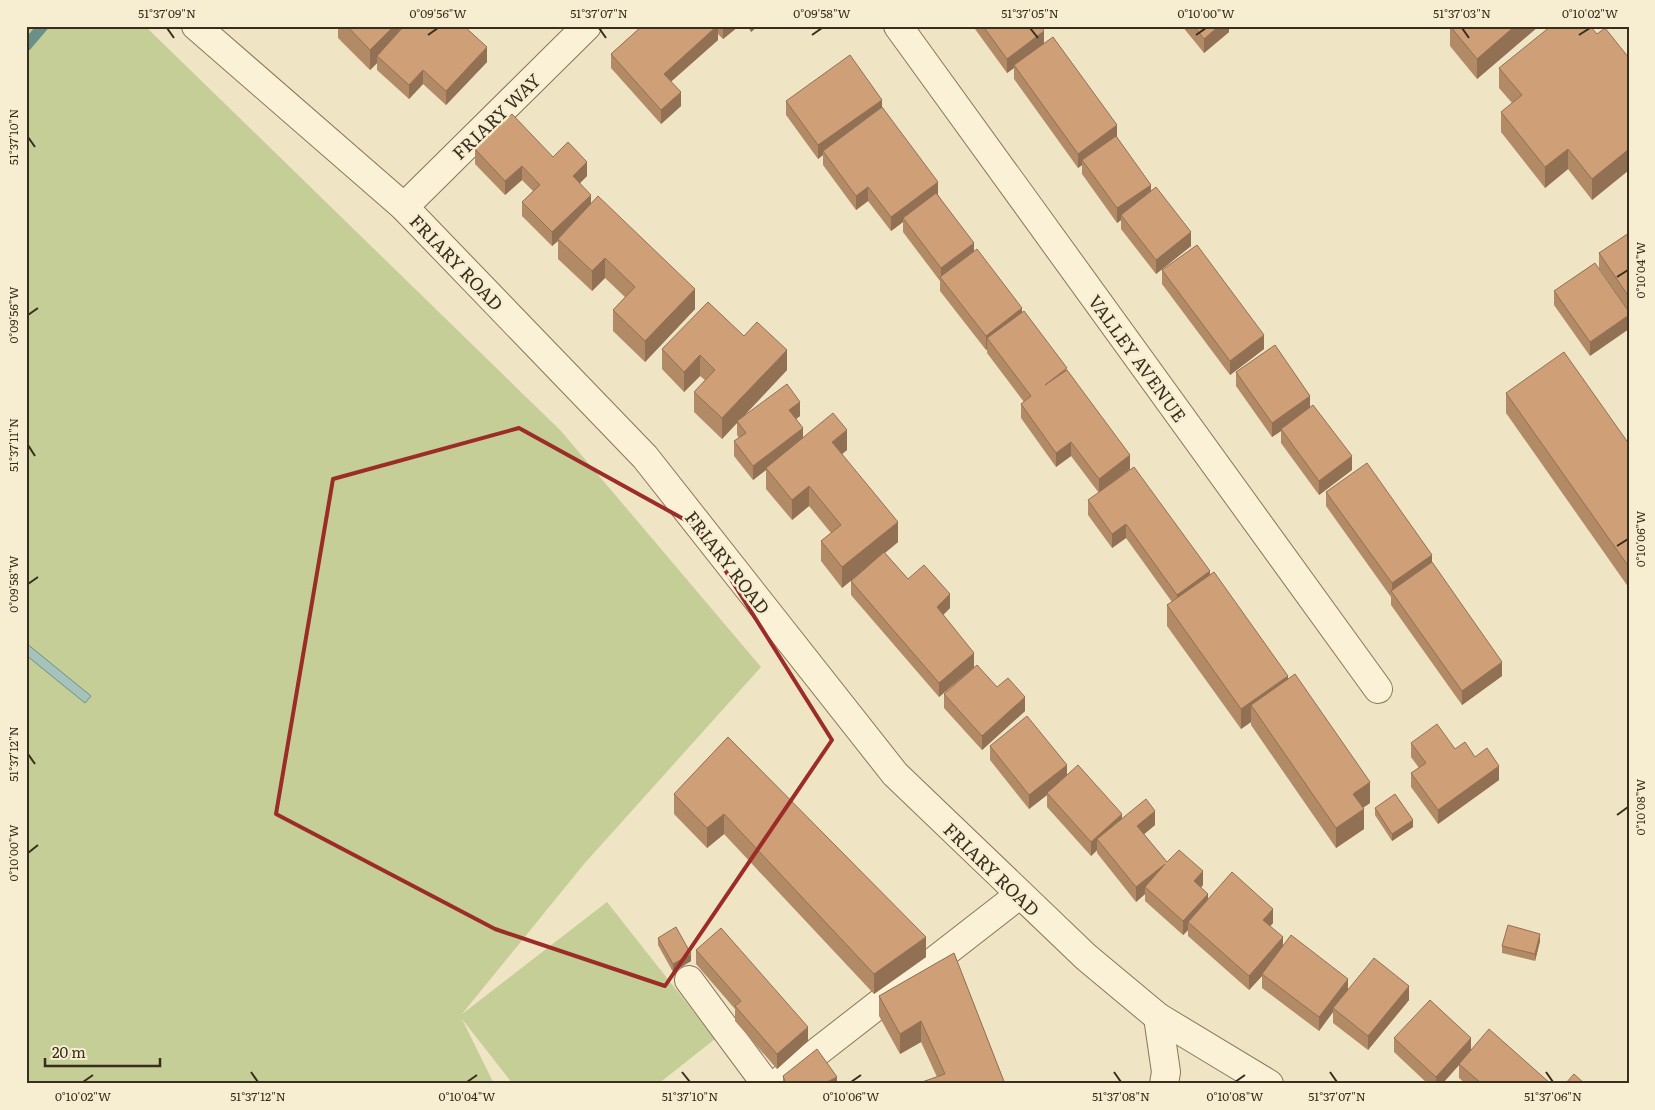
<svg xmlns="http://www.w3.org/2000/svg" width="1655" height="1110" font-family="Literata,serif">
<rect width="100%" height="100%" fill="#efe4c3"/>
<path fill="#c4ce96" d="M 26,26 L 145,26 L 561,431 L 761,667 L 584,864 L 462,1014 L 607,902 L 715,1039 L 658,1084 L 513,1084 L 462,1019 L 494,1084 L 26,1084 Z"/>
<path fill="#a5c2bb" stroke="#6b9089" d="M 26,643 L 91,696 L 85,703 L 26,655 Z"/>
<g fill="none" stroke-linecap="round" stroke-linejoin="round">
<path stroke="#6b9089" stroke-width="11" d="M 26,46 L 43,26"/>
<g stroke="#8a7659" stroke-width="30">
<g id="minor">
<path d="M 196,26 L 404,207 L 645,457 L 895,774 L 1086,957 L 1158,1017 L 1269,1084"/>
<path d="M 898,26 L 1378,689"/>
<path d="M 404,207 L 587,26"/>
<path d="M 689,980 L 766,1084"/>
<path d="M 1158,1017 L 1166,1072 L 1164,1084"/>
<path d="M 776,1084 L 1019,895"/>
</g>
</g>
<use href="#minor" stroke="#faf1d6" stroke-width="28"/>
</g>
<g fill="#b28a66">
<path d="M 338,26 L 464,26 L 487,62 L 446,105 L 423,84 L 409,99 L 377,70 L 377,63 L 370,70 L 338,38 Z"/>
<path d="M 642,26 L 739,26 L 723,39 L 718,34 L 718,40 L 671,81 L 681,106 L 661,124 L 611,68 L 611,54 Z"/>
<path d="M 747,26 L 758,26 L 751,32 Z"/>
<path d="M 975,26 L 1041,26 L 1044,43 L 1117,137 L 1151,191 L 1191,246 L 1156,274 L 1121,229 L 1121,220 L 1117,223 L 1082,174 L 1082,165 L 1078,168 L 1014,79 L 1014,68 L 1007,73 L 975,29 Z"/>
<path d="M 1182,26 L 1229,26 L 1229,32 L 1204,53 Z"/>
<path d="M 1450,26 L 1539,26 L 1477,79 L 1450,46 Z"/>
<path d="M 1597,34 L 1629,58 L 1629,170 L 1592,200 L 1568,169 L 1545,188 L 1501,132 L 1501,112 L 1512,103 L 1499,88 L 1499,68 Z"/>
<path d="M 786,101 L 882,107 L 974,251 L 1067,370 L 1130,469 L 1099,493 L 1071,456 L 1056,467 L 1021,418 L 1021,404 L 1024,402 L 987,353 L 987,349 L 986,350 L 940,291 L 940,281 L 903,232 L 903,222 L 891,231 L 868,201 L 856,210 L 823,165 L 823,155 L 818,159 L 786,115 Z"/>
<path d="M 475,149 L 553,157 L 587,176 L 580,183 L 591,204 L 695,309 L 645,362 L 613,331 L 613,310 L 625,297 L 605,278 L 592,291 L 558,259 L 558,241 L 552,246 L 522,216 L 522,202 L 533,191 L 522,180 L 505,195 L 475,164 Z"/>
<path d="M 1629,233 L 1629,312 L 1599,268 L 1599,253 Z"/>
<path d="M 1595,263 L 1590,356 L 1554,305 L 1554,291 Z"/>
<path d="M 1162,270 L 1264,349 L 1230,375 L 1162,284 Z"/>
<path d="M 744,336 L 787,370 L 741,419 L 800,416 L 796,419 L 803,438 L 847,450 L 842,454 L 898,542 L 885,553 L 908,579 L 950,608 L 943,615 L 974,667 L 1025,711 L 982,750 L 944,708 L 944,694 L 967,673 L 939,697 L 851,595 L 851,581 L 861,572 L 842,588 L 821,561 L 821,541 L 831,533 L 809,506 L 792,520 L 766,489 L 766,470 L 753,480 L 734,456 L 734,441 L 739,438 L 737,435 L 737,422 L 722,439 L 694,412 L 694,392 L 705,380 L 700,376 L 684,392 L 662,369 L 662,349 Z"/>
<path d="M 1236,372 L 1310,407 L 1352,470 L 1319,495 L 1281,443 L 1281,431 L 1272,437 L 1236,386 Z"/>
<path d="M 1506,393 L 1629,444 L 1629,588 L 1506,413 Z"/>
<path d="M 1326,492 L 1432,563 L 1502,676 L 1462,705 L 1391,605 L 1391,597 L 1326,506 Z"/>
<path d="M 1088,500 L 1210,574 L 1288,679 L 1370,803 L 1363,808 L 1364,829 L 1336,848 L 1251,725 L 1251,722 L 1241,729 L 1167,626 L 1167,605 L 1172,602 L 1126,538 L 1112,548 L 1088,515 Z"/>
<path d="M 728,737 L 926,957 L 874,994 L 724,834 L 707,848 L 674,814 L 674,794 Z"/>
<path d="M 1411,743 L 1455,749 L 1475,757 L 1499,780 L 1438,824 L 1411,787 L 1411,773 L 1419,768 L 1411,757 Z"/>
<path d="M 990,746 L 1067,776 L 1122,819 L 1155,825 L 1144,834 L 1167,862 L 1203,885 L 1201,887 L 1208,899 L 1273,923 L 1270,926 L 1283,946 L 1348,990 L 1409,1000 L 1368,1050 L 1333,1023 L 1333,1012 L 1319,1031 L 1262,988 L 1262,976 L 1249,990 L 1188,936 L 1188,930 L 1183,935 L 1145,901 L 1145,894 L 1136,902 L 1097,853 L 1097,850 L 1091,856 L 1047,807 L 1047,795 L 1029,809 L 990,760 Z"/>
<path d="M 1375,808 L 1413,827 L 1392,841 L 1375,815 Z"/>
<path d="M 658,938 L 691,961 L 673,972 L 658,945 Z"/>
<path d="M 1540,941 L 1535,961 L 1502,953 L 1502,946 Z"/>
<path d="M 696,950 L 808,1041 L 777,1069 L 735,1021 L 735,1009 L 696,964 Z"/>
<path d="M 954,953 L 1005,1084 L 922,1084 L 922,1082 L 937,1077 L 921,1042 L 900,1054 L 879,1016 L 879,996 Z"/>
<path d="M 1394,1038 L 1471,1050 L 1551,1084 L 1466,1084 L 1459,1078 L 1459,1065 L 1442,1084 L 1428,1084 L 1394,1052 Z"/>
<path d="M 783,1076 L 837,1084 L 783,1084 Z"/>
</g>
<g fill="#917053">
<path d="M 394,26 L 414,26 L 377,56 L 377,63 L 370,70 L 370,50 Z"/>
<path d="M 717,26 L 718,26 L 718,40 L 664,88 L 664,74 Z"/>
<path d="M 723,26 L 739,26 L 723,39 Z"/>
<path d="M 751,26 L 758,26 L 751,32 Z"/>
<path d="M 1219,26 L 1229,26 L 1229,32 L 1204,53 L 1204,39 Z"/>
<path d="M 1515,26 L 1539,26 L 1477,79 L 1477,59 Z"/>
<path d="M 1044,31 L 1044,45 L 1014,65 L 1014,68 L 1007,73 L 1007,59 Z"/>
<path d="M 487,47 L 487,62 L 446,105 L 446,91 Z"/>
<path d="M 423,70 L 423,84 L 409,99 L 409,85 Z"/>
<path d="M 681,92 L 681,106 L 661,124 L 661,110 Z"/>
<path d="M 882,100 L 882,114 L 823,151 L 823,155 L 818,159 L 818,145 Z"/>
<path d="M 1117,125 L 1117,139 L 1082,160 L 1082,165 L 1078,168 L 1078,154 Z"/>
<path d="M 1568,149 L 1568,169 L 1545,188 L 1545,167 Z"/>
<path d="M 1629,149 L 1629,170 L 1592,200 L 1592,179 Z"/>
<path d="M 587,162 L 587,176 L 573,190 L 573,176 Z"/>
<path d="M 522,166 L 522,180 L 505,195 L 505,181 Z"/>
<path d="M 938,182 L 938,196 L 903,218 L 903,222 L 891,231 L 891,217 Z"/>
<path d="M 1151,185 L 1151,199 L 1121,215 L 1121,220 L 1117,223 L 1117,208 Z"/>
<path d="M 868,187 L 868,201 L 856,210 L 856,196 Z"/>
<path d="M 591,195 L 591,209 L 558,239 L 558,241 L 552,246 L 552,232 Z"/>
<path d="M 1191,232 L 1191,246 L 1156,274 L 1156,260 Z"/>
<path d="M 974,243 L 974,257 L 941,278 L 941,268 Z"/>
<path d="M 605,258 L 605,278 L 592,291 L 592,271 Z"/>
<path d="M 695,289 L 695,309 L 645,362 L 645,341 Z"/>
<path d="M 1022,308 L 1022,322 L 987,338 L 987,349 L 986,350 L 986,336 Z"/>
<path d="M 1629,315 L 1629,329 L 1590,356 L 1590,342 Z"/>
<path d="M 1264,335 L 1264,349 L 1230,375 L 1230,361 Z"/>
<path d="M 787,350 L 787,370 L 722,439 L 722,418 Z"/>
<path d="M 700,355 L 700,376 L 684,392 L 684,372 Z"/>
<path d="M 1310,396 L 1310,410 L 1281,429 L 1281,431 L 1272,437 L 1272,423 Z"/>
<path d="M 800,402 L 800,416 L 789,424 L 789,410 Z"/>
<path d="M 803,428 L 803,442 L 766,468 L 766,470 L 753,480 L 753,466 Z"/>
<path d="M 847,430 L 847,450 L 832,462 L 832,442 Z"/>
<path d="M 1071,442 L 1071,456 L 1056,467 L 1056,453 Z"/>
<path d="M 1130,455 L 1130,469 L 1099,493 L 1099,479 Z"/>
<path d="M 1352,456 L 1352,470 L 1319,495 L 1319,481 Z"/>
<path d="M 809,486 L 809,506 L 792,520 L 792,500 Z"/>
<path d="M 898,522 L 898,542 L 842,588 L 842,567 Z"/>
<path d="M 1126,524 L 1126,538 L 1112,548 L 1112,534 Z"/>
<path d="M 1432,555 L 1432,569 L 1392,591 L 1392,583 Z"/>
<path d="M 1210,571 L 1210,585 L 1177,609 L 1177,595 Z"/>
<path d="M 950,594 L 950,608 L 937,621 L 937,607 Z"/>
<path d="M 974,653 L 974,667 L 939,697 L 939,683 Z"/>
<path d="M 1502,662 L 1502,676 L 1462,705 L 1462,691 Z"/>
<path d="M 1288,676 L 1288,696 L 1251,705 L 1251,722 L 1241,729 L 1241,709 Z"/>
<path d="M 1025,697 L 1025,711 L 982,750 L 982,736 Z"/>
<path d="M 1067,765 L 1067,779 L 1047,793 L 1047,795 L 1029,809 L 1029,795 Z"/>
<path d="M 1499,766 L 1499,780 L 1438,824 L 1438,810 Z"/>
<path d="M 1370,782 L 1370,803 L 1353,814 L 1353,794 Z"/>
<path d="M 1364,809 L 1364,829 L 1336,848 L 1336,828 Z"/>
<path d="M 1155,811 L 1155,825 L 1137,840 L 1137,826 Z"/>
<path d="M 724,814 L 724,834 L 707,848 L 707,828 Z"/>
<path d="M 1122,814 L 1122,828 L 1097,839 L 1097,850 L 1091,856 L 1091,842 Z"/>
<path d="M 1413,820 L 1413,827 L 1392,841 L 1392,834 Z"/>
<path d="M 1165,864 L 1145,887 L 1145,894 L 1136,902 L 1136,887 Z"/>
<path d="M 1203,871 L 1203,885 L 1194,895 L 1194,881 Z"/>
<path d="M 1208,894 L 1208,908 L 1188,922 L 1188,930 L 1183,935 L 1183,921 Z"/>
<path d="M 1273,909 L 1273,923 L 1263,934 L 1263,920 Z"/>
<path d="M 1540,934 L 1540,941 L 1535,961 L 1535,954 Z"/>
<path d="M 926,937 L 926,957 L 874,994 L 874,974 Z"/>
<path d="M 1283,937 L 1283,952 L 1262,974 L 1262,976 L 1249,990 L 1249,976 Z"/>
<path d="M 691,954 L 691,961 L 673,972 L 673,964 Z"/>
<path d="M 1348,979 L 1348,993 L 1333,1008 L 1333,1012 L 1319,1031 L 1319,1017 Z"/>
<path d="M 1409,986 L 1409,1000 L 1368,1050 L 1368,1036 Z"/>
<path d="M 921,1021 L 921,1042 L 900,1054 L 900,1034 Z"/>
<path d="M 808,1027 L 808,1041 L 777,1069 L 777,1054 Z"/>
<path d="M 1471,1038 L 1471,1053 L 1459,1064 L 1459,1065 L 1442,1084 L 1436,1084 L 1436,1077 Z"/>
<path d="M 837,1077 L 837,1084 L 823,1084 Z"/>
</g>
<g fill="#cfa077" stroke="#917053">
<path d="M 347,26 L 394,26 L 370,50 Z"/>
<path d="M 404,26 L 464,26 L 487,47 L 446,91 L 423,70 L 409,85 L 377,56 Z"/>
<path d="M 642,26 L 717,26 L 664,74 L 681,92 L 661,110 L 611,54 Z"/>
<path d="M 983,26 L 1041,26 L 1044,31 L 1007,59 Z"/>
<path d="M 1194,26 L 1219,26 L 1204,39 Z"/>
<path d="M 1450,26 L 1515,26 L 1477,59 Z"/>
<path d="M 1551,26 L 1590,26 L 1597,34 L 1605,28 L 1629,58 L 1629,149 L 1592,179 L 1568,149 L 1545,167 L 1501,112 L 1522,95 L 1499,68 Z"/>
<path d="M 1053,37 L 1117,125 L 1078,154 L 1014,65 Z"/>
<path d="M 850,55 L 882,100 L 818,145 L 786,101 Z"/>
<path d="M 882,107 L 938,182 L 891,217 L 868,187 L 856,196 L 823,151 Z"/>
<path d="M 512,114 L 553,157 L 568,142 L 587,162 L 573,176 L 591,195 L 552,232 L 522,202 L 540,185 L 522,166 L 505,181 L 475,149 Z"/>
<path d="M 1116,136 L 1151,185 L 1117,208 L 1082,160 Z"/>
<path d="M 1156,187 L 1191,232 L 1156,260 L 1121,215 Z"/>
<path d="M 936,193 L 974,243 L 941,268 L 903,218 Z"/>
<path d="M 598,196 L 695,289 L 645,341 L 613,310 L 635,287 L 605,258 L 592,271 L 558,239 Z"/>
<path d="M 1629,233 L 1629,297 L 1599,253 Z"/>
<path d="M 1197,245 L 1264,335 L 1230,361 L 1162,270 Z"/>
<path d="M 977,249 L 1022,308 L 986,336 L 940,277 Z"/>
<path d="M 1595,263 L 1629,312 L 1629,315 L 1590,342 L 1554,291 Z"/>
<path d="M 708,302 L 744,336 L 757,322 L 787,350 L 722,418 L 694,392 L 715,370 L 700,355 L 684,372 L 662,349 Z"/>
<path d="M 1024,311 L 1067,368 L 1045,385 L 1067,370 L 1130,455 L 1099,479 L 1071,442 L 1056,453 L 1021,404 L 1031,396 L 987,338 Z"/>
<path d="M 1275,345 L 1310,396 L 1272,423 L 1236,372 Z"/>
<path d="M 1564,352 L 1629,444 L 1629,567 L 1506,393 Z"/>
<path d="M 787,384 L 800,402 L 789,410 L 803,428 L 753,466 L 734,441 L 746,433 L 737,421 Z"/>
<path d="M 1313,405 L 1352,456 L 1319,481 L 1281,429 Z"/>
<path d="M 833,413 L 847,430 L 832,442 L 898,522 L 842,567 L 821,541 L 841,525 L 809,486 L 792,500 L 766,468 Z"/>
<path d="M 1367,463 L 1432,555 L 1392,583 L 1326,492 Z"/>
<path d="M 1134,467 L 1210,571 L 1177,595 L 1126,524 L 1112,534 L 1088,500 Z"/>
<path d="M 884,552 L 908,579 L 924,565 L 950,594 L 937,607 L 974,653 L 939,683 L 851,581 Z"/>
<path d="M 1432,562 L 1502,662 L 1462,691 L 1391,591 Z"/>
<path d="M 1214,572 L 1288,676 L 1241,709 L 1167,605 Z"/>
<path d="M 977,665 L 997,687 L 1008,678 L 1025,697 L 982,736 L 944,694 Z"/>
<path d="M 1295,674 L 1370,782 L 1353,794 L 1364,809 L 1336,828 L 1251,705 Z"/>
<path d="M 1027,716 L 1067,765 L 1029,795 L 990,746 Z"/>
<path d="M 1437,724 L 1455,749 L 1465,742 L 1475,757 L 1487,748 L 1499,766 L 1438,810 L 1411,773 L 1426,763 L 1411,743 Z"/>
<path d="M 728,737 L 926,937 L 874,974 L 724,814 L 707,828 L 674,794 Z"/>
<path d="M 1078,765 L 1122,814 L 1091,842 L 1047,793 Z"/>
<path d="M 1395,794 L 1413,820 L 1392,834 L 1375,808 Z"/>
<path d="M 1146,799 L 1155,811 L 1137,826 L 1167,862 L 1179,850 L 1203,871 L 1194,881 L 1208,894 L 1183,921 L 1145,887 L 1165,864 L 1136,887 L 1097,839 Z"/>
<path d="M 1232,872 L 1273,909 L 1263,920 L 1283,937 L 1249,976 L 1188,922 Z"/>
<path d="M 1508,925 L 1540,934 L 1535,954 L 1502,946 Z"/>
<path d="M 676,927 L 691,954 L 673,964 L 658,938 Z"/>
<path d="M 721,928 L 808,1027 L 777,1054 L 735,1006 L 741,1001 L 696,950 Z"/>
<path d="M 1291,935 L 1348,979 L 1319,1017 L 1262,974 Z"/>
<path d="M 954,953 L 1005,1084 L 923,1084 L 922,1082 L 945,1074 L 921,1021 L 900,1034 L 879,996 Z"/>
<path d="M 1374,958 L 1409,986 L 1368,1036 L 1333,1008 Z"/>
<path d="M 1430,1000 L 1471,1038 L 1436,1077 L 1394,1038 Z"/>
<path d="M 1489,1029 L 1551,1084 L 1482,1084 L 1459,1064 Z"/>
<path d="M 817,1049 L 837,1077 L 823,1084 L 786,1084 L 783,1076 Z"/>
<path d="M 1574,1074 L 1585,1084 L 1565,1084 Z"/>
</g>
<path fill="none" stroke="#9b2c27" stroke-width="4" stroke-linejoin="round" d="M 519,428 L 698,527 L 832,740 L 665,986 L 495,929 L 276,814 L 333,479 Z"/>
<path fill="none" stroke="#392d1d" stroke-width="2" d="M 167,28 L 174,38M 599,28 L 606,38M 1030,28 L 1038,38M 1462,28 L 1469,38M 428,35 L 438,28M 812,35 L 822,28M 1196,35 L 1206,28M 1579,35 L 1590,28M 28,137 L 35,147M 1617,277 L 1628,270M 28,315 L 38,308M 28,445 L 35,456M 1617,546 L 1628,539M 28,584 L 38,577M 28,754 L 35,764M 1617,815 L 1628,807M 28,853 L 38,845M 251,1072 L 258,1082M 682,1072 L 690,1082M 1114,1072 L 1121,1082M 1330,1072 L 1337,1082M 1546,1072 L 1553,1082M 83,1082 L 93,1075M 467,1082 L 477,1075M 851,1082 L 861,1075M 1235,1082 L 1245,1075"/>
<g text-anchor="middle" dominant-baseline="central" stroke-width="5" stroke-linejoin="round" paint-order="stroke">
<g font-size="18" fill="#392d1d" stroke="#f7eed2">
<text transform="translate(496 116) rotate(-44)">FRIARY WAY</text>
<text transform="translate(457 262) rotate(46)">FRIARY ROAD</text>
<text transform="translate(1138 358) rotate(54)">VALLEY AVENUE</text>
<text transform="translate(728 562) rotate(52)">FRIARY ROAD</text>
<text transform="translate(992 869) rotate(44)">FRIARY ROAD</text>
</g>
</g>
<rect width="1655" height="1110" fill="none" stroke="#f7eed2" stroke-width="55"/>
<path d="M45 1058v8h115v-8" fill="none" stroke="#392d1d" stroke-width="2.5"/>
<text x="52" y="1058" font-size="15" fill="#392d1d" stroke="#f7eed2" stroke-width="4" paint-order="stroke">20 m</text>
<rect x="28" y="28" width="1600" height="1054" fill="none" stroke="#392d1d" stroke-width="2"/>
<g font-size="12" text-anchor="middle" fill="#392d1d">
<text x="167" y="18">51°37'09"N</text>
<text x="438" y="18">0°09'56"W</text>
<text x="599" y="18">51°37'07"N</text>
<text x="822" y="18">0°09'58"W</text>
<text x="1030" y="18">51°37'05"N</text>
<text x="1206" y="18">0°10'00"W</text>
<text x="1462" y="18">51°37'03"N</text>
<text x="1590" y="18">0°10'02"W</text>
<text transform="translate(14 137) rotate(-90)" y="4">51°37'10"N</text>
<text transform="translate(1641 270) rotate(-90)" y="4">0°10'04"W</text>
<text transform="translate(14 315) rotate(-90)" y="4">0°09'56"W</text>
<text transform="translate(14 445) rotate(-90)" y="4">51°37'11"N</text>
<text transform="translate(1641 539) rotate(-90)" y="4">0°10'06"W</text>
<text transform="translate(14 584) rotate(-90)" y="4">0°09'58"W</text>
<text transform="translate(14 754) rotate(-90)" y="4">51°37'12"N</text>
<text transform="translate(1641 807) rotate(-90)" y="4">0°10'08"W</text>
<text transform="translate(14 853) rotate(-90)" y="4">0°10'00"W</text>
<text x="83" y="1101">0°10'02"W</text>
<text x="258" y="1101">51°37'12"N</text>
<text x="467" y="1101">0°10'04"W</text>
<text x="690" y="1101">51°37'10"N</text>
<text x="851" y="1101">0°10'06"W</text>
<text x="1121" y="1101">51°37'08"N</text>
<text x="1235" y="1101">0°10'08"W</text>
<text x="1337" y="1101">51°37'07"N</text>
<text x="1553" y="1101">51°37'06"N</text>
</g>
</svg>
